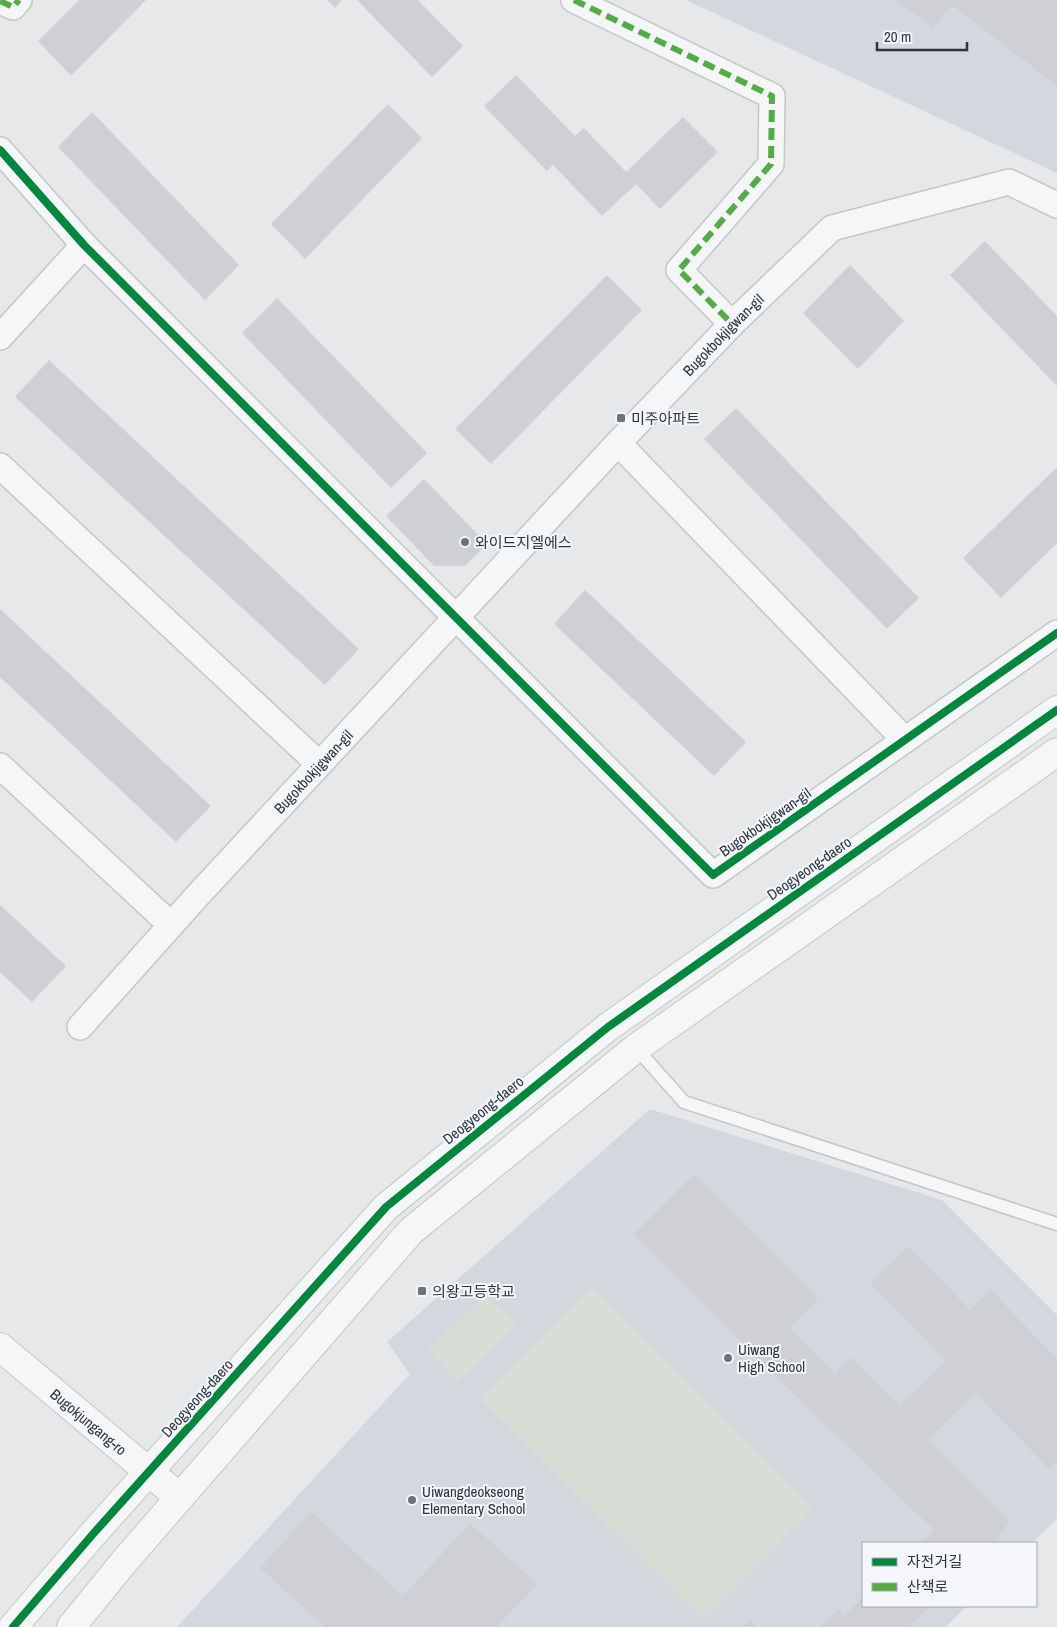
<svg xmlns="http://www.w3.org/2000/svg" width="1057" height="1627" font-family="'Archivo Narrow','Noto Sans KR',sans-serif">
<rect width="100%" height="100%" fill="#e6e8ea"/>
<g fill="#d4d7dd">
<path d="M 686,0 L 1057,0 L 1057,173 Z"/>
<path d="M 650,1109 L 942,1200 L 1057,1315 L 1057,1519 L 1032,1543 L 863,1543 L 863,1606 L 967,1606 L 945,1627 L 177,1627 L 410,1374 L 387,1342 Z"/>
</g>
<g fill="#d6ded6">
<path d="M 591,1287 L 814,1509 L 704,1620 L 480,1398 Z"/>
<path d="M 487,1294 L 517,1325 L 458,1382 L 428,1350 Z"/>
</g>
<g fill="#ced0d3">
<path d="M 79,0 L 146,0 L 71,76 L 38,41 Z"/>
<path d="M 327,0 L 342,0 L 335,8 Z"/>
<path d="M 357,0 L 418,0 L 463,46 L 432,77 Z"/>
<path d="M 896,0 L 1057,0 L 1057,86 L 952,5 L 933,28 Z"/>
<path d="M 516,75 L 575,136 L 584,128 L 626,172 L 683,117 L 718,152 L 660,209 L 636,184 L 602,216 L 553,165 L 547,171 L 484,106 Z"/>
<path d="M 388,104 L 422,138 L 305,259 L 271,224 Z"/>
<path d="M 92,112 L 239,265 L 205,300 L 58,147 Z"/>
<path d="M 985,241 L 1057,316 L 1057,386 L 950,275 Z"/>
<path d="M 850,265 L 904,321 L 858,369 L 803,313 Z"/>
<path d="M 607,275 L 642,310 L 491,464 L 455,429 Z"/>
<path d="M 277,298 L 427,453 L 391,488 L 242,333 Z"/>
<path d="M 49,360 L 359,649 L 325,685 L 15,397 Z"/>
<path d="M 736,408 L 919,598 L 887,629 L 704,439 Z"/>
<path d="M 1057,467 L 1057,543 L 1001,598 L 963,558 Z"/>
<path d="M 424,479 L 487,544 L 465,566 L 434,566 L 386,516 Z"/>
<path d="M 585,590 L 746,742 L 714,776 L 554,624 Z"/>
<path d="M 0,609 L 211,806 L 176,842 L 0,677 Z"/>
<path d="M 0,905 L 66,966 L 32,1002 L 0,972 Z"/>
<path d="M 694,1174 L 818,1299 L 789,1328 L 835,1373 L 851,1357 L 899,1406 L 946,1361 L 870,1283 L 908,1246 L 970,1310 L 991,1290 L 1057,1359 L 1057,1387 L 1055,1389 L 1057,1391 L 1057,1461 L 1049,1469 L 976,1393 L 928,1439 L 1009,1522 L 994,1543 L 920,1543 L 934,1530 L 758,1359 L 634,1234 Z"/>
<path d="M 311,1512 L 403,1596 L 470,1523 L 537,1584 L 497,1627 L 325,1627 L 260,1568 Z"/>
<path d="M 863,1597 L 863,1606 L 931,1606 L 908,1627 L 818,1627 L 839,1610 L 845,1615 Z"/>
<path d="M 750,1620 L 757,1627 L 742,1627 Z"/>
</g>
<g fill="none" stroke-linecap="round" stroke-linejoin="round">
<g stroke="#c4c6c8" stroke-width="15">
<path id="service" d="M 636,1048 L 684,1102 L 1057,1224"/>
</g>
<g stroke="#c4c6c8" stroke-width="28">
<g id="minor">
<path d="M 574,0 L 772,96 L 771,164 L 679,270 L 732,324"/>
<path d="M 0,1 L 13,7 L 19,0"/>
<path d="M 0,150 L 84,245 L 713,875 L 1057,633"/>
<path d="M 0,337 L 84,245"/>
<path d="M 618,443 L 905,740"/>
<path d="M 0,466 L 319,764"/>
<path d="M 0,766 L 171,925"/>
<path id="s1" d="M 80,1027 L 198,895 L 618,443 L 732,324 L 832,228 L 1009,182 L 1057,205"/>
</g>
</g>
<g stroke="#c4c6c8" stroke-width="30">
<g id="tertiary">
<path id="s2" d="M 0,1347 L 179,1497"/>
<path d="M 13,1627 L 93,1534 L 386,1207 L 608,1027 L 1057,710"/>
<path d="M 71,1627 L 123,1563 L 411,1231 L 636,1048 L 1057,752"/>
</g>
</g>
<use href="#service" stroke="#f5f6f7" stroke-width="12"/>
<use href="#minor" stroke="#f5f6f7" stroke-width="25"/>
<use href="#tertiary" stroke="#f5f6f7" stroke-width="28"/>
<g stroke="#54ac47" stroke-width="6" stroke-dasharray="12 6" stroke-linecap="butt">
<path d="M 574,0 L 772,96 L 771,164 L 679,270 L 732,324"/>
<path d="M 0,1 L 13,7 L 19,0"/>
</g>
<g stroke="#f4f6f9" stroke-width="11">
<g id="cycleway">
<path d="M 0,150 L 84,245 L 713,875 L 1057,633"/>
<path d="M 13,1627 L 93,1534 L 386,1207 L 608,1027 L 1057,710"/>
</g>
</g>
<use href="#cycleway" stroke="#00873e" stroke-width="8"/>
</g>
<g fill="#6c737f" stroke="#f4f6f9" stroke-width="2">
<rect x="616" y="413" width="10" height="10" rx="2.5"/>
<circle cx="465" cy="542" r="5"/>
<rect x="417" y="1286" width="10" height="10" rx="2.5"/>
<circle cx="728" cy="1358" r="5"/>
<circle cx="412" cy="1500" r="5"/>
</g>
<g text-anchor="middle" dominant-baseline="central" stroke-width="4" stroke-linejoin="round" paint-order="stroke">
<g font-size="15" fill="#2b3445" stroke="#f4f6f9">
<text stroke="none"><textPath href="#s1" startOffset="945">Bugokbokjigwan-gil</textPath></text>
<text stroke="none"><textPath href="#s1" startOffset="346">Bugokbokjigwan-gil</textPath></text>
<text transform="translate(765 822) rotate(-35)">Bugokbokjigwan-gil</text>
<text transform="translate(809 868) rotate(-35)">Deogyeong-daero</text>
<text transform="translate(483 1110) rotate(-39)">Deogyeong-daero</text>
<text transform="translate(197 1398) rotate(-48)">Deogyeong-daero</text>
<text stroke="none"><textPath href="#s2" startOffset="116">Bugokjungang-ro</textPath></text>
</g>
<g font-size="15" fill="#2b3445" stroke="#f4f6f9" text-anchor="start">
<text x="631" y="418">미주아파트</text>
<text x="475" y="542">와이드지엘에스</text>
<text x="432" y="1291">의왕고등학교</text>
<text x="738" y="1349">Uiwang<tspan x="738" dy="17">High School</tspan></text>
<text x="422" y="1491">Uiwangdeokseong<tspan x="422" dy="17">Elementary School</tspan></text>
</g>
</g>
<rect x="862" y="1542" width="175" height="65" fill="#f4f6f9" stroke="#a4a8b1"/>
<rect x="872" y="1558" width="25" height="8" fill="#00873e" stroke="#a4a8b1"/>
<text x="907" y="1567" font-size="15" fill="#2b3445">자전거길</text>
<rect x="872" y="1583" width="25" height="8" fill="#54ac47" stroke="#a4a8b1"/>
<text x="907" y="1592" font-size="15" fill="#2b3445">산책로</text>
<path d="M877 42v8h90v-8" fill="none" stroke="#2b3445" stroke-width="2.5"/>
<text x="884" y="42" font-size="15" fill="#2b3445" stroke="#f4f6f9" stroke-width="4" paint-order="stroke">20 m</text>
</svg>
